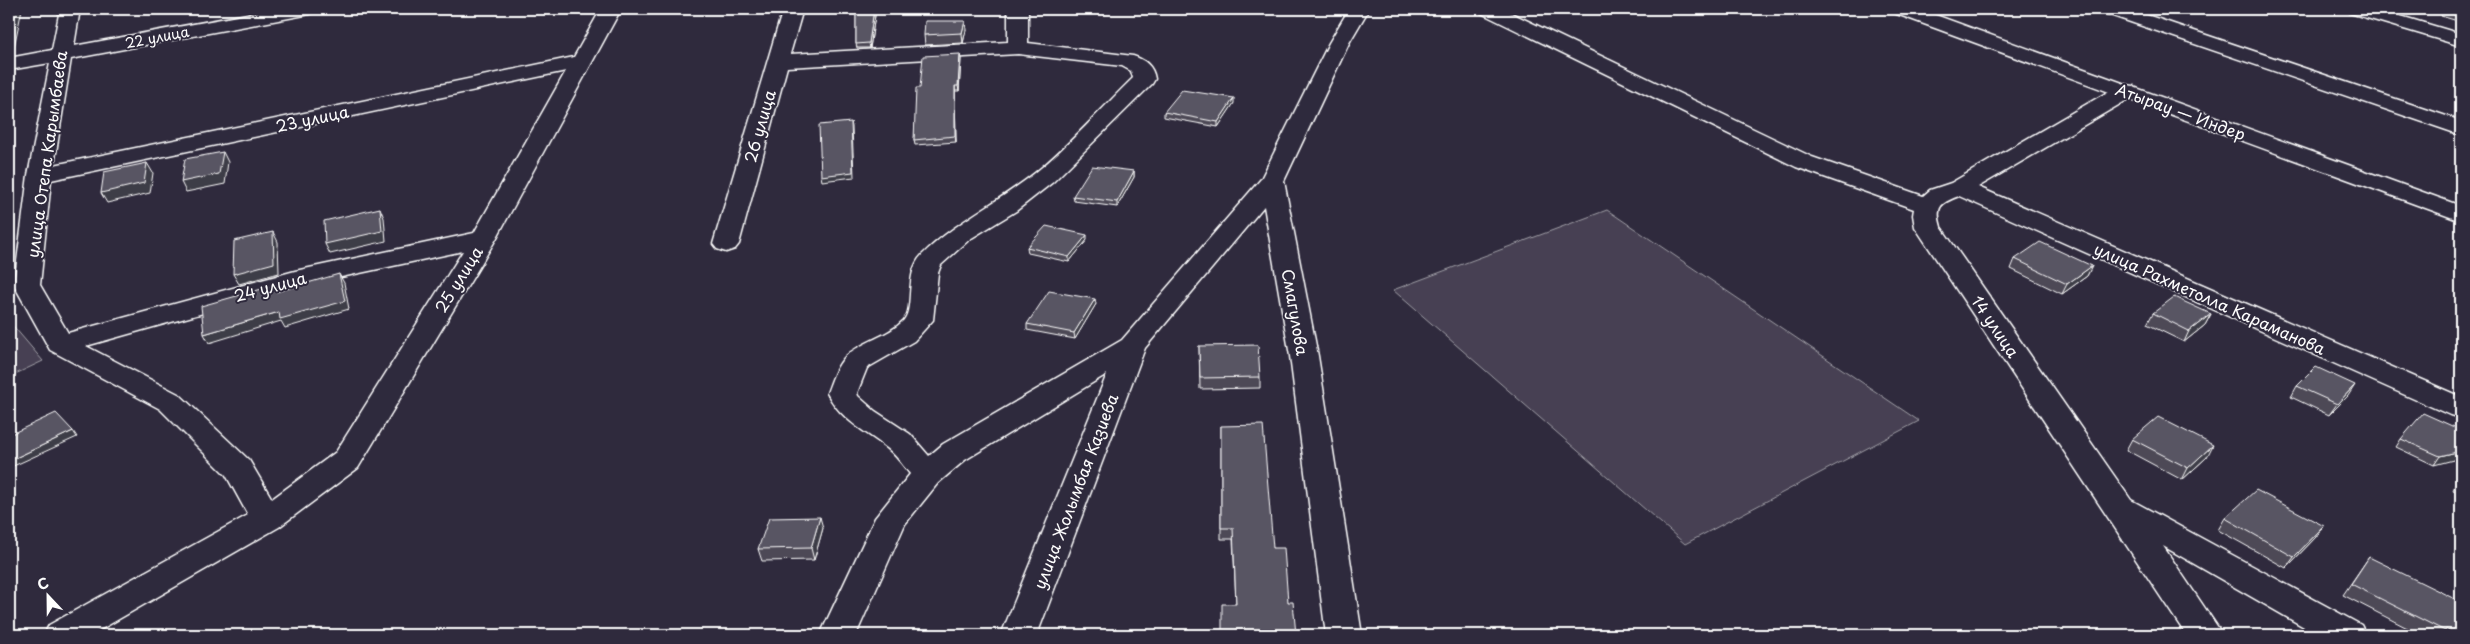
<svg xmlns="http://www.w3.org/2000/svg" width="2470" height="644" font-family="'Playpen Sans',sans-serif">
<rect width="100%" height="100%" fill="#2f2a3d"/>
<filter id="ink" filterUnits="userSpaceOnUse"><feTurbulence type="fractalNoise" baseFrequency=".02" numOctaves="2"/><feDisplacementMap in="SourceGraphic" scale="10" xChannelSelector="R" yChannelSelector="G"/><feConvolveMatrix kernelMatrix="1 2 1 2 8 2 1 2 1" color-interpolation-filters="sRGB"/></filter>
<g filter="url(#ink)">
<g fill="#464152" stroke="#a2a0a8">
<path d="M 1607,210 L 1919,421 L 1685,544 L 1393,290 Z"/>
<path d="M 9,321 L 43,361 L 9,377 Z"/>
</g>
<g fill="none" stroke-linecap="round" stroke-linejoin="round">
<g stroke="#fff" stroke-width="3">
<g id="minor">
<path d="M 60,9 L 80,9 L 74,46 L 275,9 L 315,9 L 312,13 L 305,15 L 71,59 L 54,165 L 574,57 L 601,9 L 621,9 L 496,239 L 358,468 L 279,527 L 91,635 L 44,635 L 49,625 L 248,515 L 226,475 L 160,409 L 50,350 L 14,285 L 28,175 L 50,63 L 9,70 L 9,58 L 52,50 ZM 566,71 L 474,233 L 295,271 L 68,333 L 40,285 L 51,180 ZM 463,251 L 336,452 L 272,499 L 249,460 L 180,395 L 86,346 L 299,286 Z"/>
<path d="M 783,9 L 803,9 L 790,54 L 1008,42 L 1008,9 L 1028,9 L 1028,43 L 1133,56 C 1145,60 1153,66 1155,79 L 1152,84 L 1053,182 L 1016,211 L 970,239 L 941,265 L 938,273 L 933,320 L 914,341 L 867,368 L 857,393 L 858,396 L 875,411 L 910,434 L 929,456 L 943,444 L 1122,340 L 1261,179 L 1329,43 L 1349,9 L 1369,9 L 1349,43 L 1284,181 L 1318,356 L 1362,635 L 1326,635 L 1290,356 L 1264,206 L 1145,348 L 1037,635 L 1001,635 L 1107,374 L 965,460 L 938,483 L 905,524 L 856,635 L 820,635 L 875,518 L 910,474 C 903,465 896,455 887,448 C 864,430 841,420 827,393 C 832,380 836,366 846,356 C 863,341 888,337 904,320 C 915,307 904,273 922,255 C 955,222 999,202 1035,173 C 1070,145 1101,109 1133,78 L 1131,71 L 1122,66 L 1018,54 L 787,67 L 739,244 L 735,249 L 726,252 L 717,249 L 713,244 Z"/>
<path d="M 1478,9 L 1503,9 L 1812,157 L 1923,196 L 1930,190 L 1951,183 L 2118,86 L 2126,85 L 2134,86 L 2137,91 L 2134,96 L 1978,187 L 2461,397 L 2461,418 L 2450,415 L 1959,196 C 1940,203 1935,207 1941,227 L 2131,500 L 2361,625 L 2366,635 L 2318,635 L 2163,546 L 2223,635 L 2186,635 L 1915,227 L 1913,215 L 1914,209 L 1796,167 L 1481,13 Z"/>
<path d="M 2101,9 L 2129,9 L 2461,121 L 2461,135 L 2104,13 Z"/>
<path d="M 2347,9 L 2377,9 L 2461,34 L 2461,46 L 2350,13 Z"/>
</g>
</g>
<g stroke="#fff" stroke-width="3">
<path id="major" d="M 1891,9 L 1919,9 L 2461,206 L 2461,221 L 1894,13 Z"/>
</g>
<use href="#minor" fill="#2f2a3d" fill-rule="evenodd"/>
<use href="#major" fill="#2f2a3d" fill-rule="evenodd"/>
</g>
<g fill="#4d4956" stroke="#fff">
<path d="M 856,9 L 876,9 L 870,48 L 857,48 L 856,44 Z"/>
<path d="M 2461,9 L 2461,22 L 2441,16 L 2444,11 Z"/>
<path d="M 966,30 L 963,43 L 925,45 L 924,35 Z"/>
<path d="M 960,54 L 961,59 L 959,91 L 955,91 L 956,142 L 915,145 L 914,140 L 920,88 Z"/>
<path d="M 1234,103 L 1218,127 L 1164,117 L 1164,112 Z"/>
<path d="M 1134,171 L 1134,177 L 1117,207 L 1074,201 L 1073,196 Z"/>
<path d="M 1087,240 L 1069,262 L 1028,253 L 1027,247 Z"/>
<path d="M 2015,259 L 2092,266 L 2087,276 L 2062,294 L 2011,269 Z"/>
<path d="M 1096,304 L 1075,339 L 1027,330 L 1027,324 Z"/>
<path d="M 2153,313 L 2211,314 L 2205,325 L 2184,342 L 2147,324 Z"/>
<path d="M 1199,346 L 1260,377 L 1260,388 L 1200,389 Z"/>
<path d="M 2297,386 L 2348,396 L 2329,415 L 2291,397 Z"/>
<path d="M 1221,426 L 1273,548 L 1288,602 L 1236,604 L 1233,539 L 1221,539 Z"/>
<path d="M 2461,430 L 2434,465 L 2396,447 L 2401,439 Z"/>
<path d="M 2132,439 L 2207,457 L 2182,480 L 2126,450 Z"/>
<path d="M 2461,472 L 2461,494 L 2453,490 Z"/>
<path d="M 2225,518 L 2316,537 L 2286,568 L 2218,530 Z"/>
<path d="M 823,528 L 814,560 L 762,561 L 758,549 Z"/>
<path d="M 2369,557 L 2461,635 L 2421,635 L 2343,595 Z"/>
</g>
<g fill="#3e3c46" stroke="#fff">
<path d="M 15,9 L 22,9 L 13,52 L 9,52 L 9,36 Z"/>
<path d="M 874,9 L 876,9 L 870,48 L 869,43 Z"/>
<path d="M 965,21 L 966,30 L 963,43 L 962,33 Z"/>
<path d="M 960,54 L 961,59 L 959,91 L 958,86 Z"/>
<path d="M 955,86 L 955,91 L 956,142 L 955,136 Z"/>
<path d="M 1234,98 L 1234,103 L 1218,127 L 1218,122 Z"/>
<path d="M 851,122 L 852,127 L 854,177 L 822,181 L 821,176 Z"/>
<path d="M 223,152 L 228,162 L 225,184 L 186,192 L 181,182 Z"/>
<path d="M 147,163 L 153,173 L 150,193 L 107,203 L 101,193 Z"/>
<path d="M 1134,171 L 1134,177 L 1117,207 L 1117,202 Z"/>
<path d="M 380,208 L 384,218 L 386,241 L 330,254 L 325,244 Z"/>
<path d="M 273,232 L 278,242 L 279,273 L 239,284 L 233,274 Z"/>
<path d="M 1087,235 L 1087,240 L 1069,262 L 1069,257 Z"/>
<path d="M 2092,266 L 2087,276 L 2062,294 L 2067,284 Z"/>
<path d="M 339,274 L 344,283 L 349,309 L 285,328 L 281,321 L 209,343 L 204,334 L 279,312 Z"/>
<path d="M 276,285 L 280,293 L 276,292 Z"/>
<path d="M 1095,299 L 1096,304 L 1075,339 L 1074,333 Z"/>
<path d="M 2211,314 L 2205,325 L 2184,342 L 2189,331 Z"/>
<path d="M 2355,385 L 2348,396 L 2329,415 L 2337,404 Z"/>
<path d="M 73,431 L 77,437 L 9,468 L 9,461 Z"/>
<path d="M 2213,445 L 2207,457 L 2182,480 L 2188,468 Z"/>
<path d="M 2461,451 L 2461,458 L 2434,465 L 2440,456 Z"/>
<path d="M 820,517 L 823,528 L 814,560 L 811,548 Z"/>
<path d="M 2324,526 L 2316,537 L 2286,568 L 2294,557 Z"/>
</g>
<g fill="#595564" stroke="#fff">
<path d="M 9,9 L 15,9 L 9,36 Z"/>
<path d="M 856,9 L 874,9 L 869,43 L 856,44 Z"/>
<path d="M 2447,9 L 2461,9 L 2461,16 L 2444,11 Z"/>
<path d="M 925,21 L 965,21 L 962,33 L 924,35 Z"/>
<path d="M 960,54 L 958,86 L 955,86 L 955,136 L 914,140 L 916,88 L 920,88 L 923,56 Z"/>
<path d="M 1182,90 L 1234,98 L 1218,122 L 1164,112 Z"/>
<path d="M 851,122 L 853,172 L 821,176 L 819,125 Z"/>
<path d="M 223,152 L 219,174 L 181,182 L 185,159 Z"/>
<path d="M 147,163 L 144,183 L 101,193 L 104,172 Z"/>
<path d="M 1092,166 L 1134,171 L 1117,202 L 1073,196 Z"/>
<path d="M 380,208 L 382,231 L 325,244 L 324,221 Z"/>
<path d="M 1046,226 L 1087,235 L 1069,257 L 1027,247 Z"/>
<path d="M 273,232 L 274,263 L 233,274 L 234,241 Z"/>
<path d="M 2040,242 L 2092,266 L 2067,284 L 2015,259 Z"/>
<path d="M 339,274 L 345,301 L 280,319 L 279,312 L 204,334 L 201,306 L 276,285 L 276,292 Z"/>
<path d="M 1049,291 L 1095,299 L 1074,333 L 1027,324 Z"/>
<path d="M 2174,297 L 2211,314 L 2189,331 L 2153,313 Z"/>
<path d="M 1258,345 L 1260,377 L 1200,378 L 1199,346 Z"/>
<path d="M 2316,367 L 2355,385 L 2337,404 L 2297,386 Z"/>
<path d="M 56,413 L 73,431 L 9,461 L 9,435 Z"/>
<path d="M 2423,413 L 2461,430 L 2461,451 L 2440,456 L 2401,439 Z"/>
<path d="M 2158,417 L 2213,445 L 2188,468 L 2132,439 Z"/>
<path d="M 1263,425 L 1273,548 L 1284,548 L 1288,602 L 1293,602 L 1296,635 L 1222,635 L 1222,604 L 1236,604 L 1233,528 L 1221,528 L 1221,426 Z"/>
<path d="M 2461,475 L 2461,486 L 2457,484 Z"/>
<path d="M 2256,490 L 2324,526 L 2294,557 L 2225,518 Z"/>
<path d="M 820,517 L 811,548 L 758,549 L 769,518 Z"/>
<path d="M 2369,557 L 2461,602 L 2461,635 L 2456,635 L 2446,629 L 2445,631 L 2351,584 Z"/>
</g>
</g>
<g text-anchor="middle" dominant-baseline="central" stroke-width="4" stroke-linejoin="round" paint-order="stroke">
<g font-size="14" fill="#fff" stroke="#2f2a3d">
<text transform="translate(157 37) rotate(-11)">22 улица</text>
</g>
<g font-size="16" fill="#fff" stroke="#2f2a3d">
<text transform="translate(2181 111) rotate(20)">Атырау — Индер</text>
<text transform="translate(312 118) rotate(-12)">23 улица</text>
<text transform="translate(759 126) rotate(-74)">26 улица</text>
<text transform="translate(46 154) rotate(-82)">улица Отепа Карымбаева</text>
<text transform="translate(458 279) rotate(-58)">25 улица</text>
<text transform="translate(270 286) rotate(-15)">24 улица</text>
<text transform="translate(2210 298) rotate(24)">улица Рахметолла Караманова</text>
<text transform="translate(1296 312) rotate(80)">Смагулова</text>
<text transform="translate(1996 326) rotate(56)">14 улица</text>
<text transform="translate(1075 491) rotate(-69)">улица Жолымбая Казиева</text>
</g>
</g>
<rect width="2470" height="644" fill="none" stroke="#2f2a3d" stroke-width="30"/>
<rect x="15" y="15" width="2440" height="614" fill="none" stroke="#fff" stroke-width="2" filter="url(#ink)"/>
<g transform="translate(48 596) rotate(338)" stroke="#2f2a3d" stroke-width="4" paint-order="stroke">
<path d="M0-4L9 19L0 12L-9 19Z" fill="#ffffff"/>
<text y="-8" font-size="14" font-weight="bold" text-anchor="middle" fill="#ffffff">С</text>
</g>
</svg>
